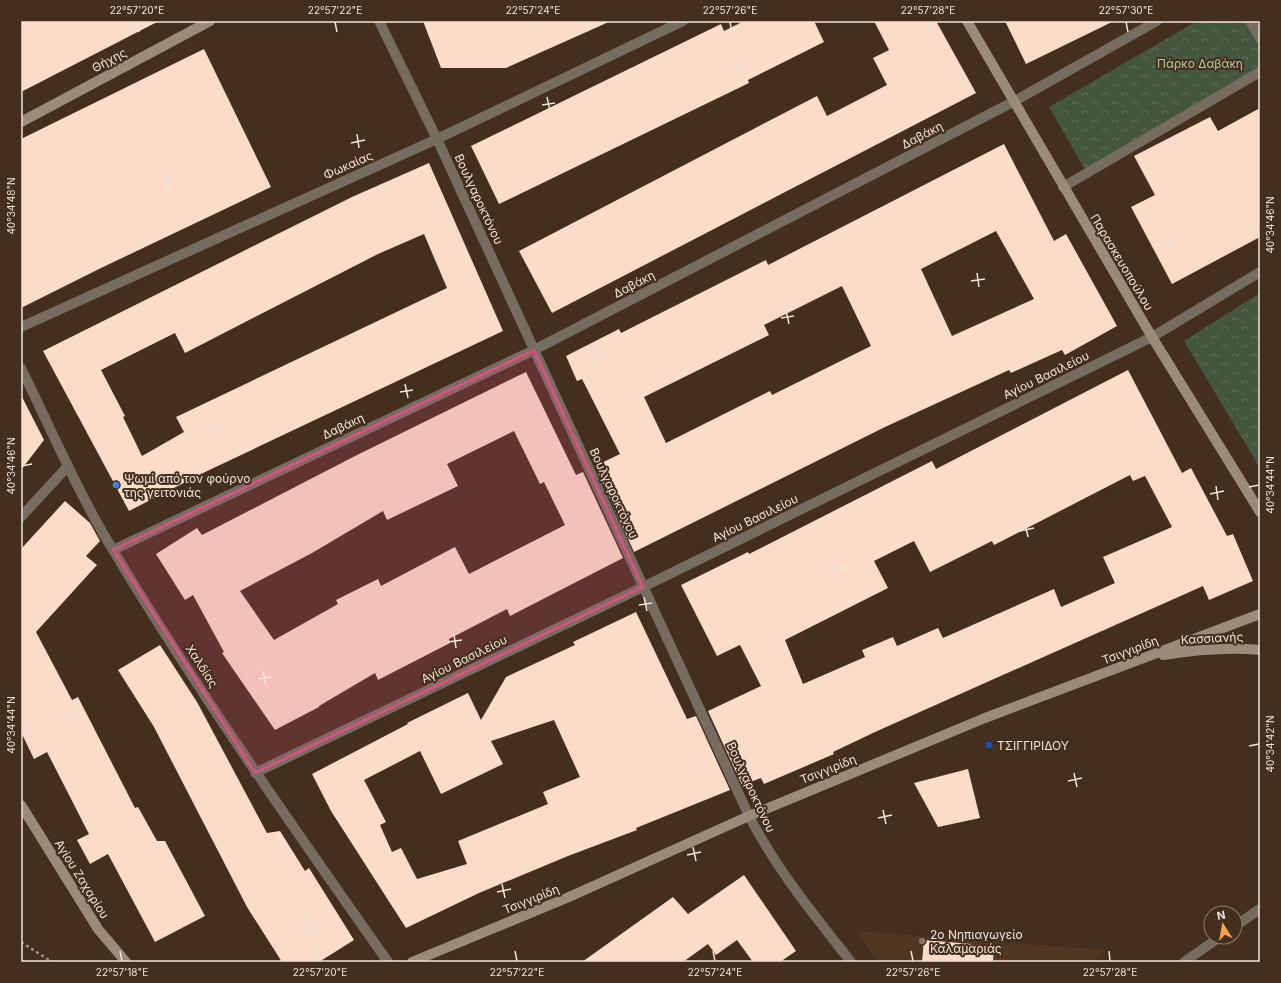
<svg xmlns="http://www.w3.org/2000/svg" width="1281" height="983" font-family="Inter,sans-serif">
<defs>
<pattern id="forest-crowns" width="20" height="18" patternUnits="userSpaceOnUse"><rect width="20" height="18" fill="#45563f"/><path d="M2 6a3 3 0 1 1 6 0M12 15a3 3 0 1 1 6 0" fill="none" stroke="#606e5a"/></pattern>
</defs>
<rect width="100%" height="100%" fill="#442e1d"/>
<path fill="#513621" d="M 857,931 L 1106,950 L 1090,962 L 878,962 Z"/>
<g fill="url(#forest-crowns)">
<path d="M 1197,21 L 1250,21 L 1260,38 L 1260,72 L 1087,173 L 1049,107 Z"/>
<path d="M 1260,293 L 1260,468 L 1184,341 Z"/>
</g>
<g fill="#fadcc8" fill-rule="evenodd">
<path d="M 21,21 L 159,21 L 21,92 Z"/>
<path d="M 423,21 L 611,21 L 506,68 L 441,68 Z"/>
<path d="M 744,21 L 814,21 L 824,42 L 748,80 L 749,83 L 499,204 L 471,146 L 721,24 L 724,31 Z"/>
<path d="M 874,21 L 936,21 L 976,93 L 552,313 L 519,251 L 817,96 L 827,116 L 887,85 L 873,58 L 889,50 Z"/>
<path d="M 1005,21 L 1114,21 L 1026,64 Z"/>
<path d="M 204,49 L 271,187 L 99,269 L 21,308 L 21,139 Z"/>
<path d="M 1260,108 L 1260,237 L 1172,284 L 1131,207 L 1155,195 L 1134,156 L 1210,117 L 1218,131 Z"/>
<path d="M 1004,144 L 1054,241 L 1066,234 L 1117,326 L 1065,355 L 1062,350 L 1011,373 L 1009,370 L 885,427 L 634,552 L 595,466 L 620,454 L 582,379 L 577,381 L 566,356 L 619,329 L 621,333 L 766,260 L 768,265 ZM 996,231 L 1034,299 L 952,336 L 921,269 ZM 842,286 L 871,346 L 772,395 L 770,391 L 666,443 L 644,397 L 769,335 L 764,325 Z"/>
<path d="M 429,163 L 503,331 L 203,473 L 129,511 L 43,351 L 352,197 ZM 424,234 L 447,288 L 176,417 L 184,432 L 142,456 L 123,417 L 125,416 L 101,370 L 175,333 L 185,353 L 378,254 Z"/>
<path d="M 1128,370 L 1182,473 L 1191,468 L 1227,536 L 1233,534 L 1253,581 L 1209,600 L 1203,586 L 875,732 L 833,752 L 834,754 L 764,784 L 761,778 L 742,785 L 708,711 L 761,686 L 740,645 L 717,656 L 681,585 L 748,552 L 749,554 L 932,461 L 936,469 ZM 1130,475 L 1133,481 L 1145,476 L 1172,527 L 1103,557 L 1115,583 L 1061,607 L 1054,589 L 943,638 L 938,628 L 897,646 L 893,637 L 862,650 L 865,657 L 803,684 L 785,640 L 888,588 L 874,561 L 914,541 L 930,572 L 992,541 L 994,545 Z"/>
<path d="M 526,372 L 576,475 L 583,472 L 623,558 L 510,616 L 507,609 L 449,639 L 450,643 L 378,680 L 375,673 L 319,706 L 319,707 L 275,730 L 222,653 L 224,652 L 193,595 L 185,600 L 156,554 L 197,528 L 202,535 L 357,455 ZM 514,431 L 540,484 L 544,482 L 565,525 L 469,574 L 455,547 L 381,586 L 378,579 L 336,600 L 338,604 L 274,640 L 240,591 L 312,553 L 383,511 L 387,520 L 458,486 L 447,464 Z"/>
<path d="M 21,395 L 44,440 L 21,470 Z"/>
<path d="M 65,501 L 90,523 L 100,541 L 86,556 L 97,565 L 36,632 L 72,700 L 78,697 L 135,808 L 138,807 L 157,841 L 165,841 L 205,916 L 155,942 L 108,854 L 90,864 L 77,840 L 89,834 L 47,752 L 34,759 L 21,732 L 21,549 Z"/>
<path d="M 636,612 L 687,719 L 696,716 L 730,790 L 636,828 L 637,830 L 568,856 L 479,893 L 406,928 L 331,811 L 312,774 L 408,724 L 407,723 L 468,693 L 481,720 L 506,677 L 575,645 L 573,642 ZM 554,720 L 580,777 L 543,792 L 548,804 L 458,841 L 467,864 L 417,879 L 401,848 L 392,852 L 380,825 L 386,822 L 364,780 L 420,751 L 441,794 L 503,764 L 491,741 Z"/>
<path d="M 160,645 L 197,702 L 267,833 L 280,831 L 305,871 L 309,868 L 354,940 L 319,962 L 282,962 L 247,907 L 154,727 L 118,670 Z"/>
<path d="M 968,769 L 980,818 L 938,827 L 914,783 Z"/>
<path d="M 744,875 L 796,951 L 780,962 L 753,962 L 737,940 L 716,955 L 708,944 L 683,962 L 582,962 L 673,897 L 688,914 Z"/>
<path d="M 924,940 L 994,946 L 993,962 L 922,962 Z"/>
</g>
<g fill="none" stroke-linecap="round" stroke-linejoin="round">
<path stroke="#a18e80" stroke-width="2.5" stroke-dasharray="3 3" stroke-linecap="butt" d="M 21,942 L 52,962"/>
<g stroke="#766c60" stroke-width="10">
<path d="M 379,21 L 437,139 L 749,816 C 777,870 814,915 851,962"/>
<path d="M 1250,21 L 1260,38"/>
<path d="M 1063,187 L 1260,72"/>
<path d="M 21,327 L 437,139 L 683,21"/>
<path d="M 21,368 C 51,429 78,493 113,550 C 198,692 293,827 388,962"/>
<path d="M 21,517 L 68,466"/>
<path d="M 113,550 L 534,350 L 1013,102 L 1157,21"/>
<path d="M 255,773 L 643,587 L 1152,337 L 1260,272"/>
<path d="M 1235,926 L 1260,909"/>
<path d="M 1184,962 L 1220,937"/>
</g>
<g stroke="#9b8b78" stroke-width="10">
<path d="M 967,21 L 1152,337 L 1260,512"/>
<path d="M 21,122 L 210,21"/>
<path d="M 1163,655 C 1195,650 1228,647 1260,650"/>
<path d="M 21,805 L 98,929 L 126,962"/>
<path d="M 412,962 L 569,897 L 749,816 L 985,718 L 1260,614"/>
</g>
</g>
<path fill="#d15581" fill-opacity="0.2" stroke="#d15581" stroke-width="3" stroke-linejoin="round" d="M 534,350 L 643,587 L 255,773 L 113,550 Z"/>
<path fill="none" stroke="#f3e4d9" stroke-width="1.5" d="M 137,22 L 139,32M 335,22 L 337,32M 533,22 L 534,32M 730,22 L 732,32M 928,22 L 930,32M 1126,22 L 1128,32M 738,60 L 740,74M 732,68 L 746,66M 547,97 L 550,111M 542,105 L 555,103M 357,134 L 359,148M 351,143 L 365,140M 166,171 L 169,185M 161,180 L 174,177M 22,206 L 32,205M 1249,227 L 1259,225M 1167,236 L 1170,250M 1162,244 L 1175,242M 977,273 L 979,287M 971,281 L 985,279M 786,310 L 789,324M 781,318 L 794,316M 596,347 L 598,361M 590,355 L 604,353M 405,384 L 408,398M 400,392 L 413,390M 215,421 L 217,435M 209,429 L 223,427M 22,466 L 32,464M 1216,486 L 1218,500M 1249,487 L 1259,485M 1210,494 L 1224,491M 1025,523 L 1028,537M 1020,531 L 1034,528M 835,560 L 837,574M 829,568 L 843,565M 644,597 L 647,611M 639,605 L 652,603M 454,634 L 456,648M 448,642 L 462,640M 263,671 L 266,685M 258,679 L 271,677M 73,708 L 75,722M 67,716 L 81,714M 22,725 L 32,723M 1249,746 L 1259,744M 1074,773 L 1077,787M 1068,781 L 1082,778M 883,810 L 886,824M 878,818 L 892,815M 693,847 L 696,861M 687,855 L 701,852M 502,884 L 505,898M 497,892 L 511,889M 312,921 L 314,935M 306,929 L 320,926M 120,951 L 122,961M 318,951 L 320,961M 515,951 L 517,961M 713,951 L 715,961M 911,951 L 913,961M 1109,951 L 1110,961"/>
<circle fill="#3f7fe0" stroke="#442e1d" stroke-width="1.5" cx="116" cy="485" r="4"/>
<rect fill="#1a4fb4" stroke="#442e1d" stroke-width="1.5" x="985" y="741" width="8" height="8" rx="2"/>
<circle fill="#8d6e63" stroke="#442e1d" stroke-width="1.5" cx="922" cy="941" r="4"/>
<g text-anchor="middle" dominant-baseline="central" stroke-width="4" stroke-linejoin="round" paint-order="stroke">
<g font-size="12" fill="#f3e4d9" stroke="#442e1d">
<text transform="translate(109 60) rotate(-28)">Θήχης</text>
<text transform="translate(922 135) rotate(-27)">Δαβάκη</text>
<text transform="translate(348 165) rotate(-24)">Φωκαίας</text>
<text transform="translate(479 199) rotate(65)">Βουλγαροκτόνου</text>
<text transform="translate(1122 262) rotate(59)">Παρασκευοπούλου</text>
<text transform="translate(634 284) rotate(-27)">Δαβάκη</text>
<text transform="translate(1046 375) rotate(-26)">Αγίου Βασιλείου</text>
<text transform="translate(343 426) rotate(-25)">Δαβάκη</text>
<text transform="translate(614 493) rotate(65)">Βουλγαροκτόνου</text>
<text transform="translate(755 518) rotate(-26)">Αγίου Βασιλείου</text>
<text transform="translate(1212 638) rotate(-3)">Κασσιανής</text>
<text transform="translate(1130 650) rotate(-21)">Τσιγγιρίδη</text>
<text transform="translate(464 659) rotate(-26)">Αγίου Βασιλείου</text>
<text transform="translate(202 666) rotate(57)">Χαλδίας</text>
<text transform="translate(828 769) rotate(-22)">Τσιγγιρίδη</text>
<text transform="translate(751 787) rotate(65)">Βουλγαροκτόνου</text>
<text transform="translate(82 879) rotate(58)">Αγίου Ζαχαρίου</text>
<text transform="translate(531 899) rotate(-22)">Τσιγγιρίδη</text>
</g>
<g font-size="12" fill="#abcf9c" stroke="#442e1d">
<text x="1200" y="63">Πάρκο Δαβάκη</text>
</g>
<g font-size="12" fill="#f3e4d9" stroke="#442e1d" text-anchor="start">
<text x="124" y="478">Ψωμί από τον φούρνο<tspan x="124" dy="14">της γειτονιάς</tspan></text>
<text x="997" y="745">ΤΣΙΓΓΙΡΙΔΟΥ</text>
<text x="930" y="934">2ο Νηπιαγωγείο<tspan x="930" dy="14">Καλαμαριάς</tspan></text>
</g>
</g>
<rect width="1281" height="983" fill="none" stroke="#442e1d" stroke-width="44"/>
<g transform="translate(1223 925) rotate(349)"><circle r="19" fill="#442e1d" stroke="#8a7768"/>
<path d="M0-3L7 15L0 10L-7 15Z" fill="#f7a148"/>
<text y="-6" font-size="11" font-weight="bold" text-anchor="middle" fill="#f3e4d9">N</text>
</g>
<rect x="22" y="22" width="1237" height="939" fill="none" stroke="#f3e4d9" stroke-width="1.5"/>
<g font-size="10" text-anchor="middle" fill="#f3e4d9">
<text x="137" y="14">22°57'20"E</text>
<text x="335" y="14">22°57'22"E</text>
<text x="533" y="14">22°57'24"E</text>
<text x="730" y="14">22°57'26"E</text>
<text x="928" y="14">22°57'28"E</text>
<text x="1126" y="14">22°57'30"E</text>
<text transform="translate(11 206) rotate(-90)" y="4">40°34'48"N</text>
<text transform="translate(1270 225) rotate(-90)" y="4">40°34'46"N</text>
<text transform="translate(11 466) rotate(-90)" y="4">40°34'46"N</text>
<text transform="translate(1270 485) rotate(-90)" y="4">40°34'44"N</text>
<text transform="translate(11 725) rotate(-90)" y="4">40°34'44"N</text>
<text transform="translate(1270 744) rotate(-90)" y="4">40°34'42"N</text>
<text x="122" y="976">22°57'18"E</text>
<text x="320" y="976">22°57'20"E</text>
<text x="517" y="976">22°57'22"E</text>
<text x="715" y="976">22°57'24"E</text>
<text x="913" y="976">22°57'26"E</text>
<text x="1110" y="976">22°57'28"E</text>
</g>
</svg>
